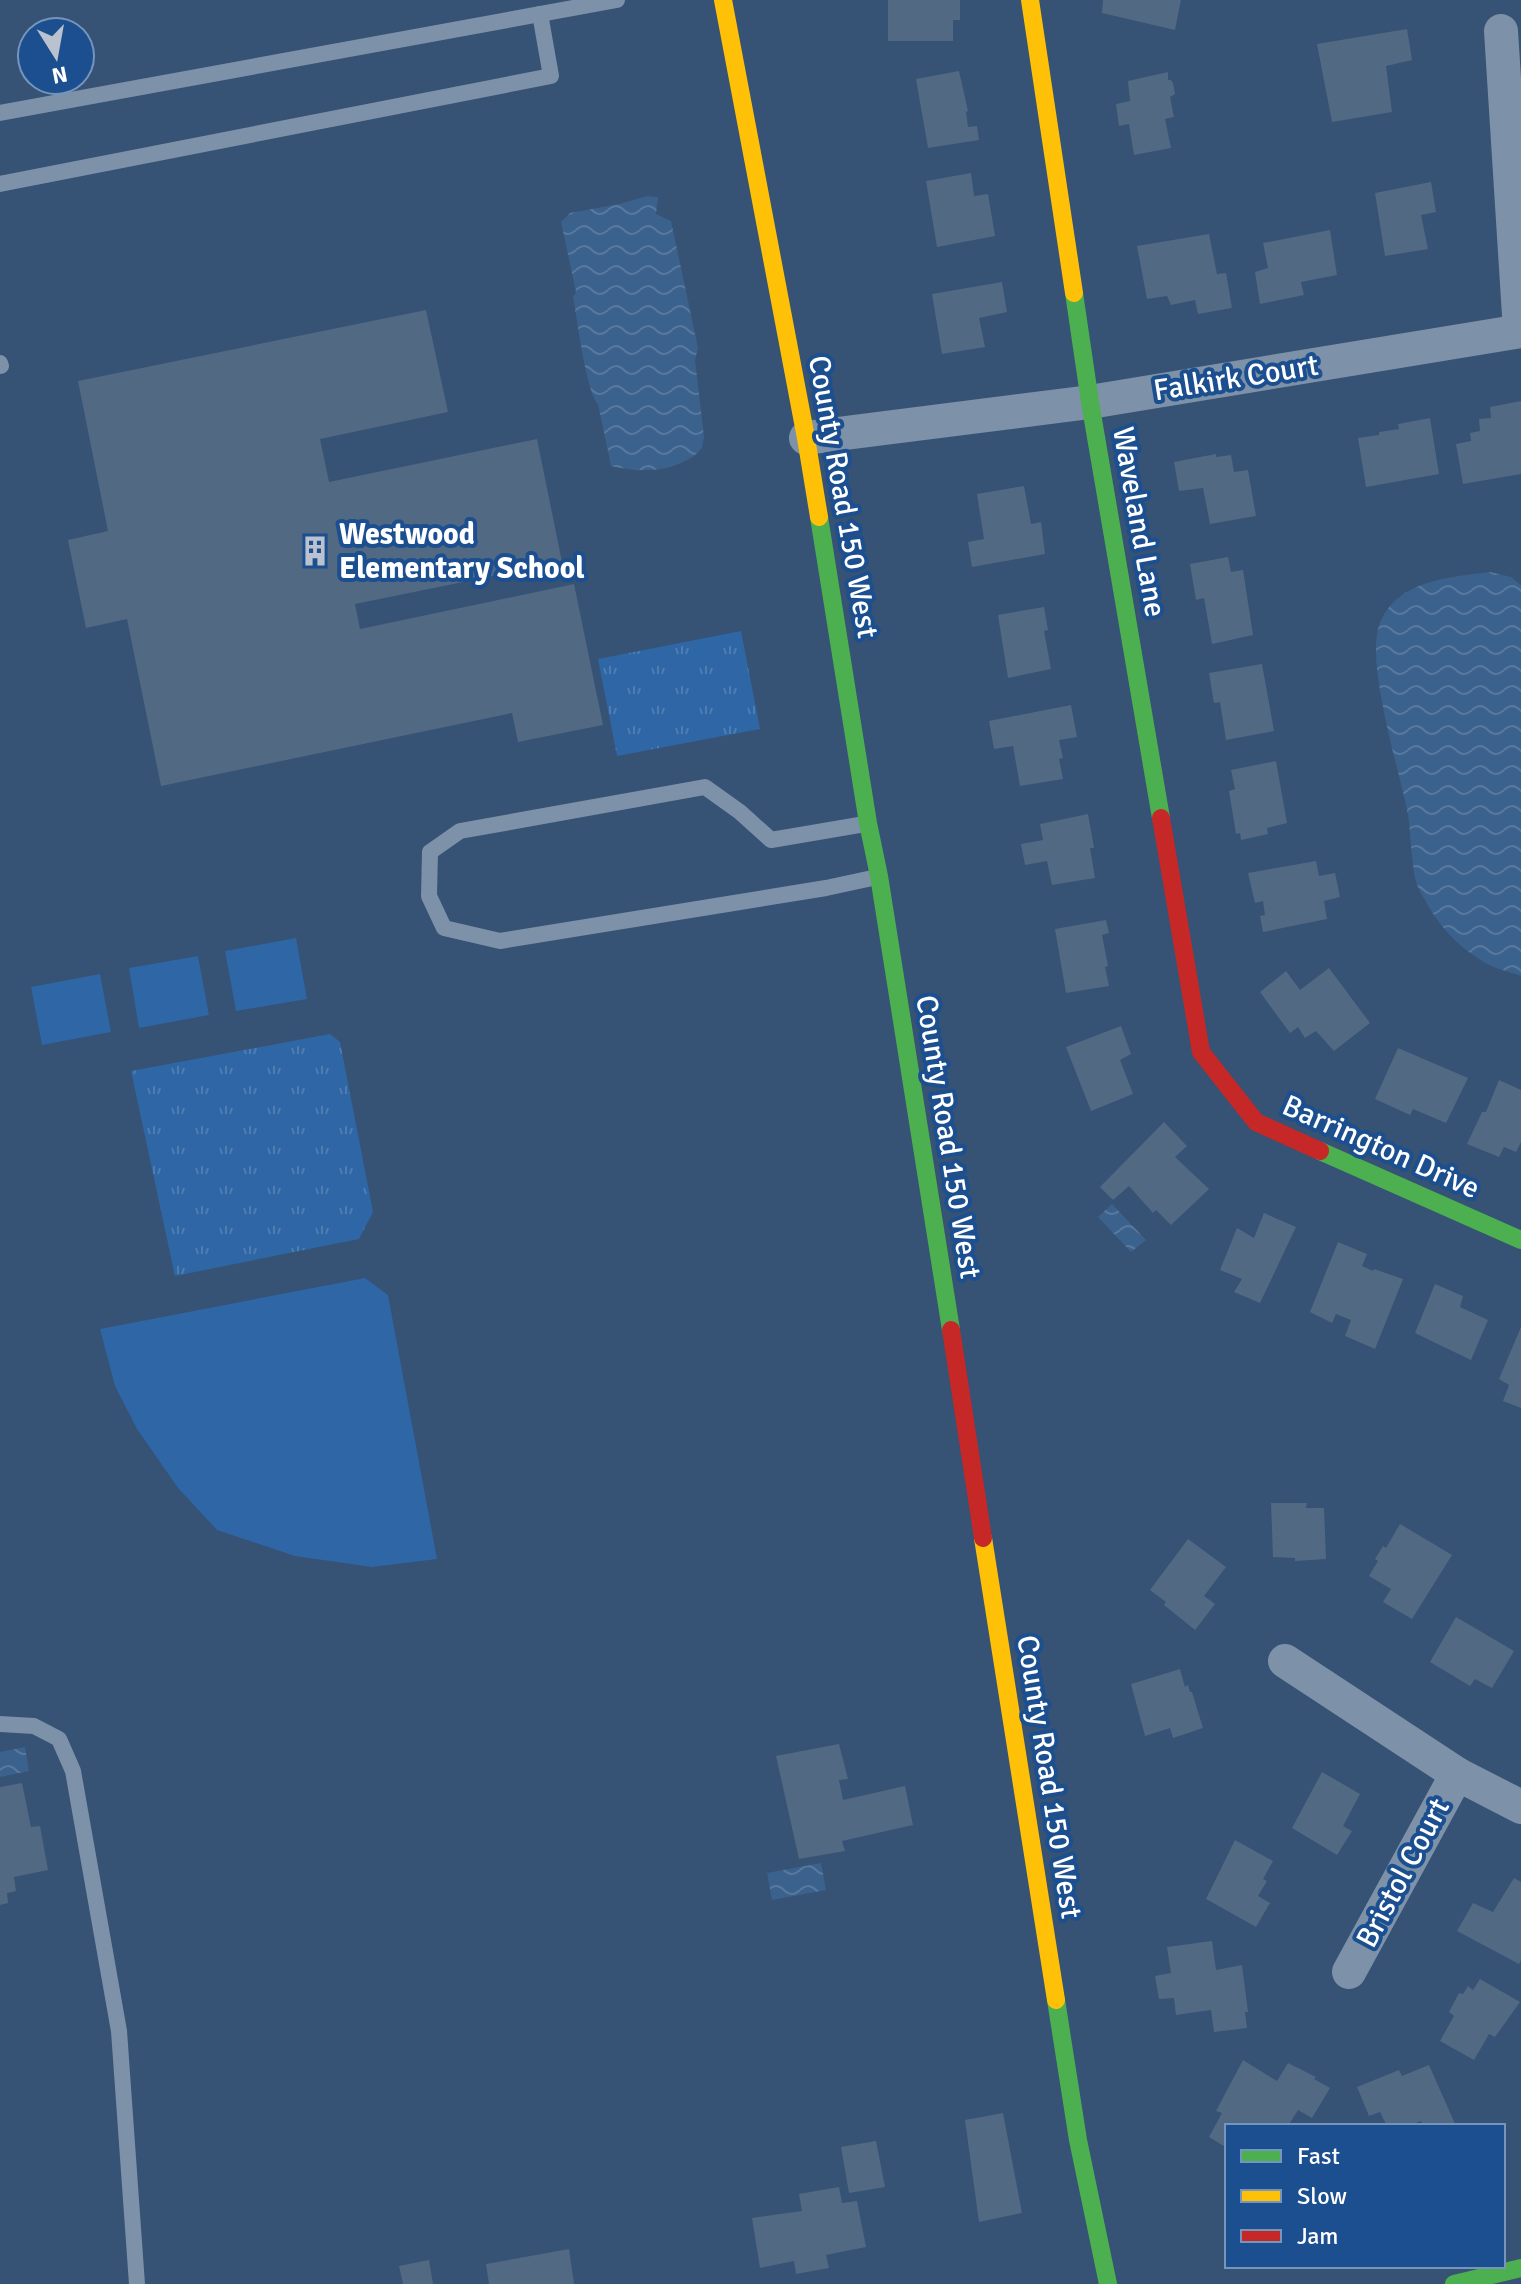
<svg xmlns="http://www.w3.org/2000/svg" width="1521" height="2284" font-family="Signika,sans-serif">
<defs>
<pattern id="park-tufts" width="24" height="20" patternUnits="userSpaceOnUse" patternTransform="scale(2)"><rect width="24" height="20" fill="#2f66a5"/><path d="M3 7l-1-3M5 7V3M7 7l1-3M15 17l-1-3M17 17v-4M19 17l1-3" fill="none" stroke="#4e7db2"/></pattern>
<pattern id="water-waves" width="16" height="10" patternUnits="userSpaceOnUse" patternTransform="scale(2)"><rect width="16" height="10" fill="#3b618d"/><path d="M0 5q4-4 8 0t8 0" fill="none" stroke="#58799e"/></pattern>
</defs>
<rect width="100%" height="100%" fill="#365274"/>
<g fill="url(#park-tufts)">
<path d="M 741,631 L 760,729 L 617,756 L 598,659 Z"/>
<path d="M 330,1034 L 340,1042 L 373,1212 L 359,1239 L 175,1276 L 131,1071 Z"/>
</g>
<g fill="#2f66a5">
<path d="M 296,938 L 307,999 L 236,1011 L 225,951 Z"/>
<path d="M 198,956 L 209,1015 L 139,1028 L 129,968 Z"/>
<path d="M 100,974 L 111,1032 L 42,1045 L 31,987 Z"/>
<path d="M 365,1278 L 388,1295 L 437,1559 L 372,1567 L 295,1556 L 217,1530 L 178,1488 L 137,1429 L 115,1386 L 100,1329 Z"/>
</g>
<g fill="url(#water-waves)">
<path d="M 647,196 L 658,197 L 656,214 L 671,221 L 698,348 L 695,360 L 704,437 L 702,448 C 698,452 693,458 687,460 C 664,473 635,472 611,466 L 598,404 C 586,391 577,318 573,297 L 576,292 L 561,222 L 570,213 L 619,204 Z"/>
<path d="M 1490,572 L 1511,577 L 1521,585 L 1521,976 C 1510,972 1497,969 1487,964 C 1464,951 1443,931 1430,909 C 1426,901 1419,891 1416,882 C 1411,863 1411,835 1408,815 C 1400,771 1364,661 1380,623 C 1397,580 1451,577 1490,572 Z"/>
<path d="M 1112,1204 L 1146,1240 L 1131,1252 L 1098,1217 Z"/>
<path d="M 25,1747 L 29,1771 L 0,1777 L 0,1752 Z"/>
<path d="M 821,1863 L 826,1890 L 772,1900 L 767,1873 Z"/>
</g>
<g fill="#526984">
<path d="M 888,0 L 960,0 L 960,20 L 953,20 L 953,41 L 888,41 Z"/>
<path d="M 1103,0 L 1181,0 L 1175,30 L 1102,13 Z"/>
<path d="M 1407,29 L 1412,60 L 1386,66 L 1392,112 L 1332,122 L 1317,44 Z"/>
<path d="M 959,71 L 968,111 L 966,112 L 968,127 L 977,126 L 979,140 L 928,148 L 916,79 Z"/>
<path d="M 1168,72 L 1168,80 L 1171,80 L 1173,83 L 1175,94 L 1170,97 L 1174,117 L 1165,119 L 1171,148 L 1134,155 L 1129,124 L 1119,126 L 1116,104 L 1130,101 L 1128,81 Z"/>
<path d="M 971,173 L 974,196 L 988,194 L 995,236 L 937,247 L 926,181 Z"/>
<path d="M 1431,182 L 1436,212 L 1421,215 L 1428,249 L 1385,256 L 1375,193 Z"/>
<path d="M 1330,230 L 1337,275 L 1301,282 L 1304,295 L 1260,304 L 1255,272 L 1268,268 L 1263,243 Z"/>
<path d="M 1209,234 L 1217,274 L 1226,273 L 1232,308 L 1198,314 L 1195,300 L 1171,305 L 1167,296 L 1147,299 L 1137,246 Z"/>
<path d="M 1002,282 L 1007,312 L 979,318 L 985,347 L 942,354 L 932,294 Z"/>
<path d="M 426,310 L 448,412 L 320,439 L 329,482 L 537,439 L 562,562 L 355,604 L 360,629 L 574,584 L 603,725 L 518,742 L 512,713 L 161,786 L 127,619 L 86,628 L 68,540 L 108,531 L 78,381 Z"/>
<path d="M 1521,401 L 1521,474 L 1463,484 L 1456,444 L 1471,441 L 1470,433 L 1480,431 L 1479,419 L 1491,418 L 1490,407 Z"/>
<path d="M 1430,418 L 1439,474 L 1366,487 L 1358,438 L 1379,435 L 1379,432 L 1399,429 L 1398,424 Z"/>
<path d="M 1216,454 L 1216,457 L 1231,455 L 1234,472 L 1248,470 L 1256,516 L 1210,524 L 1203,488 L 1179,491 L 1174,462 Z"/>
<path d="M 1024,486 L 1031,524 L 1041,522 L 1045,554 L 972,567 L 968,542 L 984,539 L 977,494 Z"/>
<path d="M 1228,557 L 1231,572 L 1243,570 L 1253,635 L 1212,644 L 1204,598 L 1196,600 L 1190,564 Z"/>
<path d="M 1044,607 L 1048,630 L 1044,631 L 1051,669 L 1008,678 L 998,615 Z"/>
<path d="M 1262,664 L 1274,731 L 1226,740 L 1220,702 L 1214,703 L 1209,673 Z"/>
<path d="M 1071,705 L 1077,737 L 1059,740 L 1063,758 L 1059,759 L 1063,779 L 1020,786 L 1013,746 L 994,749 L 989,721 Z"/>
<path d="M 1276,761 L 1287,823 L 1267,828 L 1268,834 L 1241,840 L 1240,833 L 1236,834 L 1229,791 L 1235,789 L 1231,770 Z"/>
<path d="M 1088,814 L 1094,848 L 1090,848 L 1095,878 L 1052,885 L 1047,861 L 1025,865 L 1021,844 L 1043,840 L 1040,824 Z"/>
<path d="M 1316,861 L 1319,876 L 1335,873 L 1340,897 L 1324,901 L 1327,919 L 1263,932 L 1260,916 L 1265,915 L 1263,901 L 1255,903 L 1248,873 Z"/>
<path d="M 1106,920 L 1109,933 L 1102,935 L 1108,966 L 1105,967 L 1109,986 L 1066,993 L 1055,929 Z"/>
<path d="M 1329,968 L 1370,1023 L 1334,1051 L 1316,1031 L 1305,1038 L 1298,1027 L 1290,1033 L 1260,992 L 1286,971 L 1300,990 Z"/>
<path d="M 1121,1026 L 1131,1054 L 1120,1060 L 1133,1094 L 1091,1111 L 1066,1047 Z"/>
<path d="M 1398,1048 L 1468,1078 L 1446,1123 L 1413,1109 L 1410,1115 L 1375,1099 Z"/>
<path d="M 1499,1080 L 1521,1090 L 1521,1142 L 1516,1152 L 1504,1147 L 1499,1157 L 1467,1144 L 1482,1112 L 1486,1112 Z"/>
<path d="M 1164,1122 L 1187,1146 L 1175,1157 L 1209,1189 L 1171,1225 L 1156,1210 L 1153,1213 L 1129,1186 L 1113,1200 L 1100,1187 Z"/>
<path d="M 1264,1213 L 1296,1227 L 1260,1303 L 1234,1292 L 1242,1279 L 1220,1270 L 1237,1228 L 1254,1238 Z"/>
<path d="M 1338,1242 L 1367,1254 L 1362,1266 L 1373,1271 L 1374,1269 L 1403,1279 L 1375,1349 L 1345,1336 L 1351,1320 L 1336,1314 L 1332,1323 L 1310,1312 Z"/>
<path d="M 1435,1284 L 1463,1296 L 1460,1307 L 1488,1320 L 1471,1360 L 1415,1333 Z"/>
<path d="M 1521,1327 L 1521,1408 L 1503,1401 L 1509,1385 L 1499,1379 Z"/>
<path d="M 1271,1503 L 1307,1503 L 1306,1508 L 1324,1508 L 1326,1559 L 1295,1561 L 1295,1558 L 1273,1557 Z"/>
<path d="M 1400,1524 L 1452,1555 L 1412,1619 L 1383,1602 L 1391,1589 L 1369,1576 L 1378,1561 L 1375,1559 L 1383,1546 L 1386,1548 Z"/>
<path d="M 1188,1539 L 1226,1567 L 1204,1596 L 1215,1604 L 1195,1630 L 1164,1605 L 1166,1602 L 1150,1590 Z"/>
<path d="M 1456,1617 L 1514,1651 L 1492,1688 L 1475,1679 L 1470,1686 L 1430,1662 Z"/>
<path d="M 1180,1669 L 1185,1687 L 1188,1685 L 1190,1692 L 1192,1692 L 1203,1728 L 1173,1738 L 1170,1728 L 1145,1736 L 1131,1684 Z"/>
<path d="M 839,1744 L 848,1779 L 839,1780 L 843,1800 L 905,1786 L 913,1825 L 842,1841 L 845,1851 L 799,1859 L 776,1756 Z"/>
<path d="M 1322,1772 L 1360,1794 L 1343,1826 L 1352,1831 L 1337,1855 L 1292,1828 Z"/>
<path d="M 22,1783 L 31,1827 L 40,1826 L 48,1870 L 14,1877 L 16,1891 L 7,1893 L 8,1903 L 0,1905 L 0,1787 Z"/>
<path d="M 1235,1840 L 1273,1861 L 1263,1879 L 1267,1881 L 1258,1896 L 1270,1903 L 1256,1927 L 1206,1899 Z"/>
<path d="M 1514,1878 L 1521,1882 L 1521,1960 L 1519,1964 L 1457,1931 L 1473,1903 L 1493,1912 Z"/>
<path d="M 1212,1941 L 1216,1970 L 1242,1965 L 1248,2012 L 1245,2012 L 1247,2028 L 1214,2032 L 1211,2010 L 1176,2015 L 1174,1998 L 1159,1999 L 1155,1976 L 1171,1973 L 1167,1947 Z"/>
<path d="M 1480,1979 L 1520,2002 L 1495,2037 L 1489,2034 L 1474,2060 L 1440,2041 L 1454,2016 L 1449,2012 L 1459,1993 L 1463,1994 L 1468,1986 L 1473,1990 Z"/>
<path d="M 1243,2060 L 1277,2081 L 1288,2063 L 1316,2077 L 1314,2079 L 1330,2088 L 1312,2118 L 1298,2110 L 1288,2126 L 1227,2126 L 1227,2148 L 1209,2137 L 1222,2113 L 1216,2111 Z"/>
<path d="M 1429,2065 L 1456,2126 L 1423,2126 L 1421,2121 L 1408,2126 L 1387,2126 L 1380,2112 L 1369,2116 L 1357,2087 L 1399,2070 L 1402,2076 Z"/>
<path d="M 1003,2113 L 1022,2213 L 979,2222 L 965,2120 Z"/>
<path d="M 876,2141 L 885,2187 L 849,2193 L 841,2147 Z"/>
<path d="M 839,2187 L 842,2203 L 857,2201 L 866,2247 L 826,2255 L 829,2268 L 796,2274 L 794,2261 L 760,2268 L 752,2218 L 802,2211 L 799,2194 Z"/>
<path d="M 569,2249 L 574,2284 L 489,2284 L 486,2264 Z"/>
<path d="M 429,2260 L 433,2284 L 403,2284 L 399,2266 Z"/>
</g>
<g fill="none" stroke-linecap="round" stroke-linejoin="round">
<g stroke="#7d92a8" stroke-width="16">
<path d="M 0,113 L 617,0"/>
<path d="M 0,184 L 551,76 L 540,14"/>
<path d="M 0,363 L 1,366"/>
<path d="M 865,824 L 771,840 L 740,812 L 705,787 L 460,831 L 430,852 L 429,896 L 444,928 L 500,941 L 826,888 L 877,877"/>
<path d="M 0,1724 L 34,1726 L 59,1739 L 73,1771 L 119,2031 L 137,2284"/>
</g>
<g stroke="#7d92a8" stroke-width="34">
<path d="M 1501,31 L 1520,331"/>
<path d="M 806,438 L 1090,402 L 1521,331"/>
<path d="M 1285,1661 L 1457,1774 L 1521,1807"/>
<path d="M 1349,1972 L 1457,1774"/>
</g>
<g stroke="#4caf50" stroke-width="18">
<path d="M 1074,293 L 1090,402 L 1161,818"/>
<path d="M 819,517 L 868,823 L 879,876 L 951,1330"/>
<path d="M 1320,1151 L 1521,1240"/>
<path d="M 1056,2000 L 1078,2140 L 1108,2284"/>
<path d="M 1454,2284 L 1521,2268"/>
</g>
<g stroke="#ffc107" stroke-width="18">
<path d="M 723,0 L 806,438 L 819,517"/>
<path d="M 1030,0 L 1074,293"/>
<path d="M 983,1538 L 1056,2000"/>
</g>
<g stroke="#c62828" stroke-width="18">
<path d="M 1161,818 L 1201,1052 L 1256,1122 L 1320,1151"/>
<path d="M 951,1330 L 983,1538"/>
</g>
</g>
<defs>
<g id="building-bare" transform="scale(2.4)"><path d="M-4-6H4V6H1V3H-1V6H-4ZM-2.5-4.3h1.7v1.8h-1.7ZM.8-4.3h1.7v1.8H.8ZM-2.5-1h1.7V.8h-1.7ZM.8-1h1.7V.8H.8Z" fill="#b9c2ce" stroke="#1b4f8f" stroke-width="2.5" paint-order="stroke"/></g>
</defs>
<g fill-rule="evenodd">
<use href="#building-bare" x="315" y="551"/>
</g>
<g text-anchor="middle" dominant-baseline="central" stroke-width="8" stroke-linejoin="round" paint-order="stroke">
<g font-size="30" fill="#fff" stroke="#1b4f8f">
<text transform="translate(1236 378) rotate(-9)">Falkirk Court</text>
<text transform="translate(843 497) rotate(80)">County Road 150 West</text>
<text transform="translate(1139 522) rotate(80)">Waveland Lane</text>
<text transform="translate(948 1137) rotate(81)">County Road 150 West</text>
<text transform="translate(1381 1147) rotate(24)">Barrington Drive</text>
<text transform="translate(1049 1777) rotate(81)">County Road 150 West</text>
<text transform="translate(1403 1873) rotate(-62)">Bristol Court</text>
</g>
<g font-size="30" font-weight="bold" fill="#fff" stroke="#1b4f8f" text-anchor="start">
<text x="339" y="534">Westwood<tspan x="339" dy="34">Elementary School</tspan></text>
</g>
</g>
<rect x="1225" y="2124" width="280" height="144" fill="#1b4f8f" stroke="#7695bc" stroke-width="2"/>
<rect x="1241" y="2150" width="40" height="12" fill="#4caf50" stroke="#7695bc" stroke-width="2"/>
<text x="1297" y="2164" font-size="24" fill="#ffffff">Fast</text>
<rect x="1241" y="2190" width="40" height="12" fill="#ffc107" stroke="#7695bc" stroke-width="2"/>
<text x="1297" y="2204" font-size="24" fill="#ffffff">Slow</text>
<rect x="1241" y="2230" width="40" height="12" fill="#c62828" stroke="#7695bc" stroke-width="2"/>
<text x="1297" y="2244" font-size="24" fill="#ffffff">Jam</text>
<g transform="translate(56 56) rotate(169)"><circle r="38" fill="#1b4f8f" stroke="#7695bc" stroke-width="2"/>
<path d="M0-6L14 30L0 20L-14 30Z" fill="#b9c2ce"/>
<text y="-12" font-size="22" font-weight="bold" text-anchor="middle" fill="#ffffff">N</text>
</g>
</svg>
